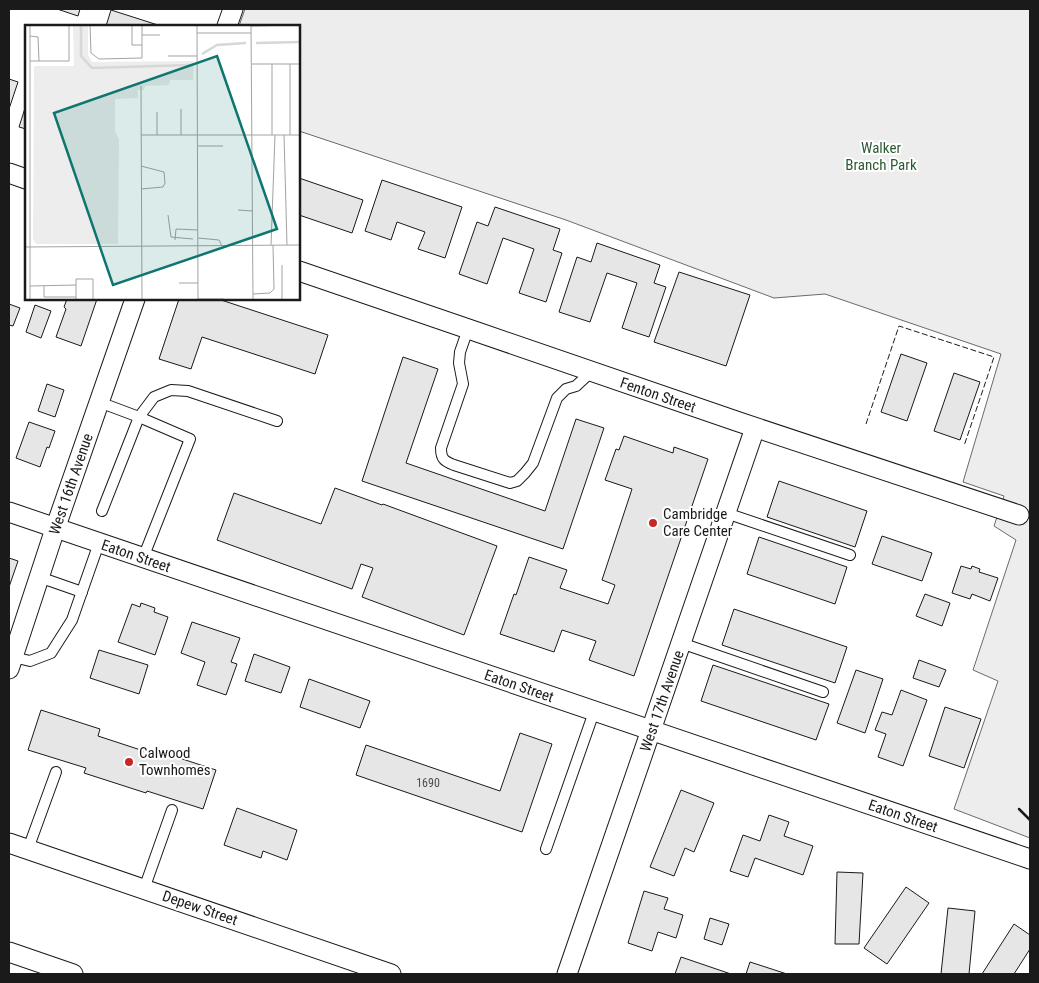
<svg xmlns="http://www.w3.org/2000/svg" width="1039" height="983" font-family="'Roboto Condensed',sans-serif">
<rect width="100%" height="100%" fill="#fff"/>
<path fill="#ededed" stroke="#6a6a6a" d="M 245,9 L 1030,9 L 1030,838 L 954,809 L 998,681 L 973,670 L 1016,540 L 994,526 L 1004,496 L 963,482 L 1001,354 L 825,294 L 774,298 L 566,220 L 299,131 L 299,26 L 239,26 Z"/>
<g fill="#e6e6e6" stroke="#1a1a1a">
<path d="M 57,9 L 80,9 L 78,16 Z"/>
<path d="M 111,10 L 161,26 L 106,26 Z"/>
<path d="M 9,79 L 18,82 L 9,109 Z"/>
<path d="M 26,105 L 26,129 L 19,127 Z"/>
<path d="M 299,178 L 363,200 L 352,233 L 299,215 Z"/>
<path d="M 382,180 L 462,207 L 445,258 L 418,249 L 425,232 L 397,222 L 391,240 L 365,231 Z"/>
<path d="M 495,207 L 560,229 L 553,250 L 562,253 L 546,302 L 519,293 L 534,249 L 503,238 L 487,284 L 459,274 L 477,222 L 488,226 Z"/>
<path d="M 597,243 L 660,265 L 654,283 L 666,287 L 649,337 L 622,328 L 637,283 L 607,273 L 590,322 L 559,312 L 577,257 L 591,262 Z"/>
<path d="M 679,272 L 750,295 L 726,366 L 654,342 Z"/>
<path d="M 67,299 L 97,299 L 81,346 L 56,337 L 66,309 L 64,307 Z"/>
<path d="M 179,299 L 218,299 L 328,335 L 315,374 L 202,337 L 191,369 L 159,359 Z"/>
<path d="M 9,304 L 20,308 L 13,326 L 9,325 Z"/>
<path d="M 35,305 L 51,311 L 41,338 L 26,332 Z"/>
<path d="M 901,354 L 927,363 L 907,421 L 881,412 Z"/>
<path d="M 403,357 L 438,369 L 406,463 L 545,511 L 576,419 L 604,428 L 563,549 L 362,481 Z"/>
<path d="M 954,373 L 980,382 L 960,440 L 934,431 Z"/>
<path d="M 47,384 L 64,390 L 55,417 L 38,411 Z"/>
<path d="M 29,422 L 55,431 L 49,448 L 47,447 L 40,467 L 16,458 Z"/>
<path d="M 624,436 L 673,453 L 674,447 L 708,459 L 634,676 L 589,660 L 596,641 L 562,630 L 554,652 L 500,634 L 514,594 L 516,595 L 529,557 L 567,570 L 560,588 L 608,604 L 615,585 L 602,580 L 632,489 L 605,480 L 616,449 L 619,450 Z"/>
<path d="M 779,481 L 867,511 L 855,547 L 767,517 Z"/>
<path d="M 335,488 L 382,505 L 383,504 L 497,546 L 464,635 L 362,597 L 373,568 L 361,564 L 352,589 L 217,540 L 234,493 L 321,524 Z"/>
<path d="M 882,536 L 932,553 L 922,581 L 872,564 Z"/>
<path d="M 759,537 L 847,567 L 835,604 L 747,574 Z"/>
<path d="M 9,558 L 18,561 L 9,587 Z"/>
<path d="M 961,566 L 971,569 L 972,566 L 980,569 L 979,572 L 998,578 L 990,601 L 972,594 L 970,599 L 952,593 Z"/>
<path d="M 925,594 L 950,603 L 942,626 L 916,616 Z"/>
<path d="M 141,603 L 155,608 L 154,612 L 168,617 L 155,655 L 118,642 L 132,604 L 140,607 Z"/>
<path d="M 734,609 L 847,647 L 835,683 L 722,645 Z"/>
<path d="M 192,622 L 240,638 L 231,662 L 237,664 L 226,695 L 197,685 L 205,662 L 181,653 Z"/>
<path d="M 99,650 L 148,665 L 139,694 L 90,678 Z"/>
<path d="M 254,654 L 290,667 L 281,693 L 245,681 Z"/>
<path d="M 919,660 L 946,670 L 939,687 L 913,678 Z"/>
<path d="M 713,665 L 829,704 L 816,740 L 701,701 Z"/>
<path d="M 856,670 L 883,679 L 865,733 L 837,723 Z"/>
<path d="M 309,679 L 370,701 L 360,728 L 300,707 Z"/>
<path d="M 901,690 L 927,700 L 903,766 L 878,757 L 886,734 L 875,730 L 882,712 L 892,715 Z"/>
<path d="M 945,707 L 981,719 L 964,768 L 929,756 Z"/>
<path d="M 41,710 L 100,729 L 98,736 L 159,756 L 161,752 L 216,770 L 203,809 L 147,791 L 146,793 L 84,773 L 86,768 L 28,750 Z"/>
<path d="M 520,733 L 552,744 L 522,832 L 356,775 L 366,745 L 500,791 Z"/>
<path d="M 681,790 L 714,803 L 694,852 L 685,848 L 674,876 L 650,867 Z"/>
<path d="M 237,808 L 297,830 L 287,860 L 263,851 L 261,858 L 224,845 Z"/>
<path d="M 769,815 L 789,822 L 784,836 L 813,846 L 803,875 L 755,858 L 748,877 L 730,871 L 743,835 L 760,841 Z"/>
<path d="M 837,872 L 863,873 L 859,944 L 835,944 Z"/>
<path d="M 906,887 L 929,903 L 887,964 L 864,948 Z"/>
<path d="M 644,891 L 668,898 L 664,909 L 683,915 L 676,938 L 658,932 L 652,951 L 628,943 Z"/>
<path d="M 948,908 L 975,911 L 969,974 L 941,974 Z"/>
<path d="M 710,918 L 729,924 L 722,945 L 704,939 Z"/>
<path d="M 1014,924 L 1030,935 L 1030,949 L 1014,974 L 982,974 Z"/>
<path d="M 681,957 L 731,974 L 675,974 Z"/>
<path d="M 750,962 L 787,974 L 746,974 Z"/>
</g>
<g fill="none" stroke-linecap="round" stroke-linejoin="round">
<g stroke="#1a1a1a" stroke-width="12">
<g id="lane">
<path d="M 468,329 L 460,352 L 459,363 L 463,384 L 441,448 C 441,459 444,461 454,465 L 510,483 L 517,481 L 525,473 L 533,463 L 557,398 L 566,389 L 576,386 L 591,372"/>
<path d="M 99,402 L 139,417 L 190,439 L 143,558"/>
<path d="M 102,511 L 139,417 L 154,397 L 171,390 L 188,391 L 277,421"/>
<path d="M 726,513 L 850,555"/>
<path d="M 39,577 L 82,592"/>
<path d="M 681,643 L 823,692"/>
<path d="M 13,657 L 30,661 L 51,653 L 72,620 L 99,543"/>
<path d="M 28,849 L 56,772"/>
<path d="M 546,849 L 594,712"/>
<path d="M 144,889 L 172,810"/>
</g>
</g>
<g stroke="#1a1a1a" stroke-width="21">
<g id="street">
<path d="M 227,26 L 233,9"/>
<path d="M 9,173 L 26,179"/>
<path d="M 299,271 L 483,334 L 739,422 L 1019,515"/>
<path d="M 9,512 L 1030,859"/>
<path d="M 9,669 L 55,529 L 135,299"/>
<path d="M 9,843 L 391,974"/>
<path d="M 9,952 L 73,974"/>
<path d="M 567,974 L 755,428"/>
</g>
</g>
<use href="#lane" stroke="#fff" stroke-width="10"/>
<use href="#street" stroke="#fff" stroke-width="19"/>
<path stroke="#1a1a1a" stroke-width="1" stroke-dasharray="6 2.5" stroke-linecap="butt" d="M 866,424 L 899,326 L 994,357 L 964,446"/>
<path stroke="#1a1a1a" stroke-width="2.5" d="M 1019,809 L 1030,820"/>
</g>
<g fill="#c62828" stroke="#fff" stroke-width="2">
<circle cx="653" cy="523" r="5"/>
<circle cx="129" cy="762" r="5"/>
</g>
<g text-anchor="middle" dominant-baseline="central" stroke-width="4" stroke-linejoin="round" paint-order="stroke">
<g font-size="12" fill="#4d4d4d">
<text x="428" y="783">1690</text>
</g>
<g font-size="15" fill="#2b5a34" stroke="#fff">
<text x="881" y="148">Walker<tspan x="881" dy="17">Branch Park</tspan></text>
</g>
<g font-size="15" fill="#1a1a1a" stroke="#fff">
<text transform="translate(658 395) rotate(19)">Fenton Street</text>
<text transform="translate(71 484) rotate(-71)">West 16th Avenue</text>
<text transform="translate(136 556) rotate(19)">Eaton Street</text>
<text transform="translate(519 686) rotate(19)">Eaton Street</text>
<text transform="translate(662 701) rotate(-71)">West 17th Avenue</text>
<text transform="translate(903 816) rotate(19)">Eaton Street</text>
<text transform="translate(200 908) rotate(19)">Depew Street</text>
</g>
<g font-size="15" fill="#1a1a1a" stroke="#fff" text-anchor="start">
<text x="663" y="514">Cambridge<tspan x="663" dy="17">Care Center</tspan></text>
<text x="139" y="753">Calwood<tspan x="139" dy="17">Townhomes</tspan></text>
</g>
</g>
<g transform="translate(25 25)">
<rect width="275" height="275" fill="#fff"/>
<path d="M 48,0 L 63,0 L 63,30 L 67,37 L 169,36 L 168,55 L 145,55 L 144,60 L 120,61 L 119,65 L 113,65 L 113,73 L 90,74 L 90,106 L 94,115 L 93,219 L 11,219 L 8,214 L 9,41 L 49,41 Z" fill="#ededed"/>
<path fill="none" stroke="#d7d7d7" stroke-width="2.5" d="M 56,0 L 56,31 L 67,43 L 166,40M 231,18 L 275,17M 177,29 L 192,20 L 221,18"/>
<path fill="none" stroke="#a3a3a3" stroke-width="1" d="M 5,0 L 5,275M 65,0 L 66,28 L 74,34 L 117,33 L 117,0M 107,0 L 107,20 L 117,20M 151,0 L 172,0M 172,0 L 173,275M 226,0 L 228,275M 226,1 L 272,0M 172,8 L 226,8M 117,10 L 135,10M 5,11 L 13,12 L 14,36M 143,31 L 172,31M 5,36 L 44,36 L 44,0M 227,39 L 274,39M 247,39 L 247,110M 116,61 L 117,275M 156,84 L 156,110M 132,87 L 132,110M 116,110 L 275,110M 259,110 L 262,220M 265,110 L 265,39M 173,121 L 198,121M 116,164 L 138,162 L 140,158 L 139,147 L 116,141M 213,185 L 228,186M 143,190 L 146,212 L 168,214M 173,213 L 194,215 L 197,221M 150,215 L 151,204 L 173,205M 246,220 L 250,110M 0,222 L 275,220M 154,258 L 173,258M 5,261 L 51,260M 19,261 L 19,272 L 51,272M 228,269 L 245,268 L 249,264 L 248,220M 173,274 L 199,274M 51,275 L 51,254 L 68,254 L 68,275M 257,275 L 257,240"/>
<path fill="#0f766e" fill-opacity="0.15" stroke="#0f766e" stroke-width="2.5" d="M 192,31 L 252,204 L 88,260 L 29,88 Z"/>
<rect width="275" height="275" fill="none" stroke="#1a1a1a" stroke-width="2.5"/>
</g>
<rect width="1039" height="983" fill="none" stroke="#1a1a1a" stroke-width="20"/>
</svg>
